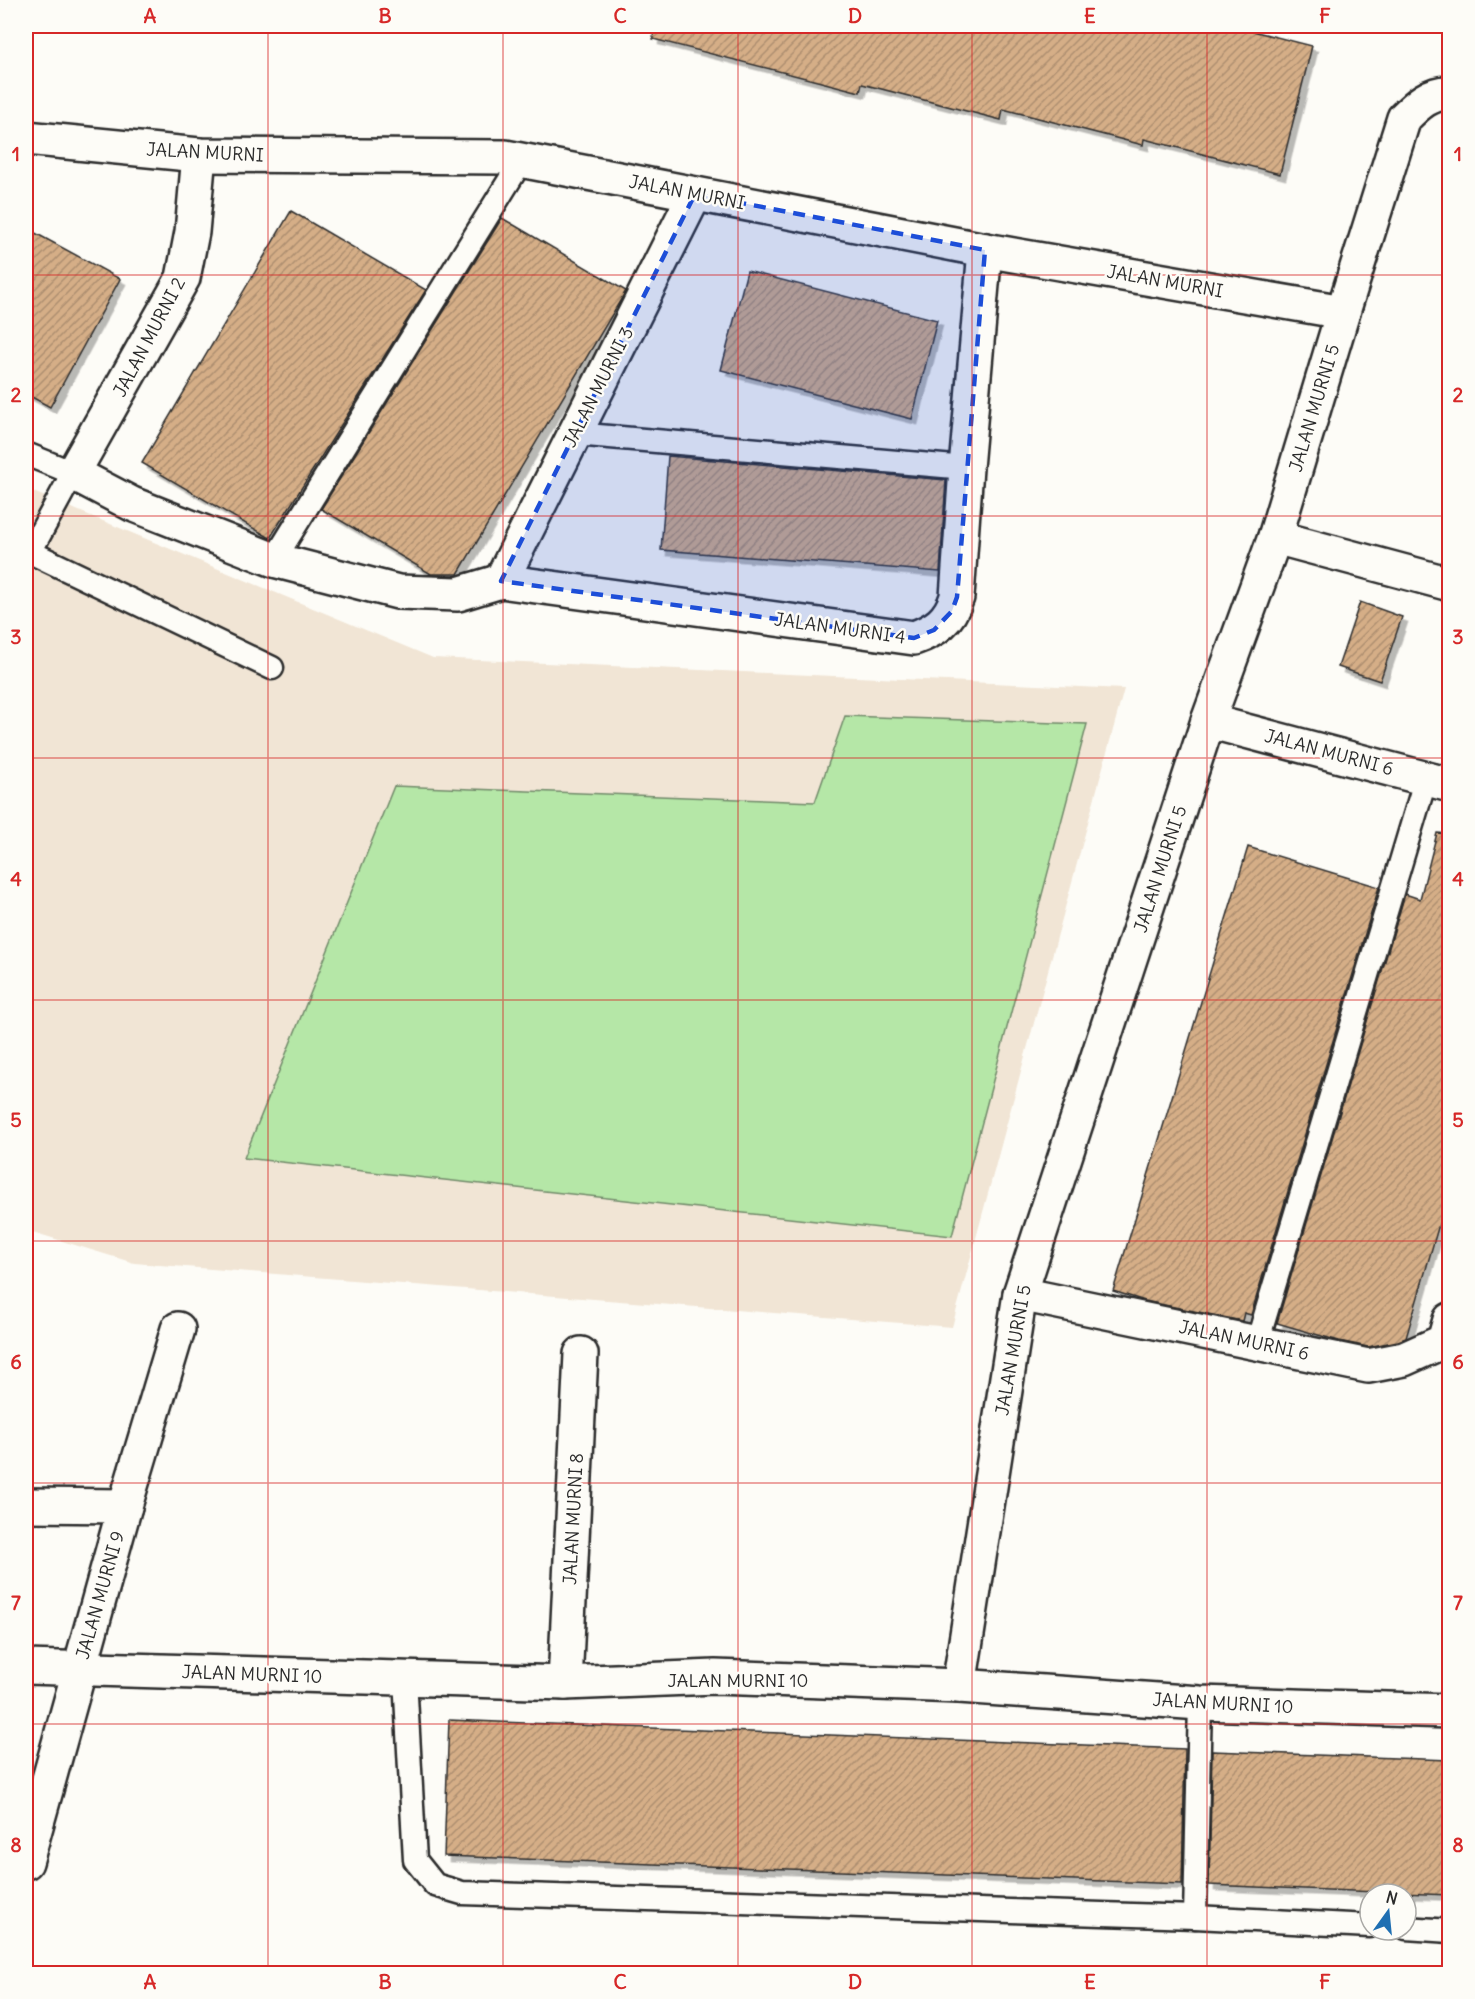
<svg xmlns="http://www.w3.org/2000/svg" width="1475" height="1999" font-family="Delius,sans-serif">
<defs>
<pattern id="building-hatch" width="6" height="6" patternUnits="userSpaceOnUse" patternTransform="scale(1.5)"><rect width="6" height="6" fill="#d5ae87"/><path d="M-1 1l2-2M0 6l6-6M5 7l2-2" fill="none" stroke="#ad8e6f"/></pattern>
<filter id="shadow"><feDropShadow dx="5.5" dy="5.5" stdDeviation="0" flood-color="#0004"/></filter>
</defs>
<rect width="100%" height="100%" fill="#fdfcf7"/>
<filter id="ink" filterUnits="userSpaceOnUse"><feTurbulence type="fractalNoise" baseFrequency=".0167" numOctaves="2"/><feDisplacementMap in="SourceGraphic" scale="12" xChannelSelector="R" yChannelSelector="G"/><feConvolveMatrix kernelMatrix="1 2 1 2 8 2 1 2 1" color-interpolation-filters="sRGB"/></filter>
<g filter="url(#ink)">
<path fill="#f1e5d5" d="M 26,489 L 433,658 L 1124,689 L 952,1327 L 134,1263 L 26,1230 Z"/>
<path fill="#b5e7a7" stroke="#708969" stroke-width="1.5" d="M 845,716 L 1087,724 L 952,1236 L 244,1158 L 394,786 L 815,802 Z"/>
<g fill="url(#building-hatch)" stroke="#2b2b2b" stroke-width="1.5" filter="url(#shadow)">
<path d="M 654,26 L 1233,26 L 1312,46 L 1280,174 L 1144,139 L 1143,145 L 1003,109 L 1001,120 L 862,84 L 860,92 L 653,39 Z"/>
<path d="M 291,211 L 426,290 L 270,538 L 142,463 Z"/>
<path d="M 502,218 L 626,291 L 458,574 L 431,574 L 321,509 Z"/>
<path d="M 26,228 L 120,279 L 50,407 L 26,394 Z"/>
<path d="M 747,271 L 937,320 L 912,419 L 721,370 Z"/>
<path d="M 668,456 L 946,480 L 940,572 L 661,550 Z"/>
<path d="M 1360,602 L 1402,617 L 1380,681 L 1338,667 Z"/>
<path d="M 1437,833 L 1449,834 L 1449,1190 L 1406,1338 L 1398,1341 L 1368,1347 L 1339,1341 L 1277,1323 L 1405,894 L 1420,899 Z"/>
<path d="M 1248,847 L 1379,887 L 1251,1315 L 1244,1313 L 1242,1321 L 1145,1301 L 1113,1291 Z"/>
<path d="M 449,1720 L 1185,1749 L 1182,1884 L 444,1856 Z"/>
<path d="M 1212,1751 L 1449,1760 L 1449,1895 L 1209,1885 Z"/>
</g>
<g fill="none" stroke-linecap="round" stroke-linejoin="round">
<g stroke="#2b2b2b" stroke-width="27">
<g id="lane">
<path d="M 575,434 L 966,468"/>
<path d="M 26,454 L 73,473 L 30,552"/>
<path d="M 26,550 L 272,668"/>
<path d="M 274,560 L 522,160"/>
<path d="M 1257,1343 L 1426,778"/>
<path d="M 405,1678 L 415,1860 L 435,1885 L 462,1893 L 1195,1917 L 1370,1926"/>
<path d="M 1195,1917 L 1200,1703"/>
<path d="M 1406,1928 L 1450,1931"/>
</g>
</g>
<g stroke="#2b2b2b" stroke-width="38">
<g id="street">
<path d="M 26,138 L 199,155 L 505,157 L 985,250 L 1343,312"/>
<path d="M 199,155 L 192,232 L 183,278 L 73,473 L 132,504 L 274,560 L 398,592 L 458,594 L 501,581 L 914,638 C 936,630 949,621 957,597 L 966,468 L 985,250"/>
<path d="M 1275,537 L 1450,584"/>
<path d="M 501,581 L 695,194"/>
<path d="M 1208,721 L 1450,785"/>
<path d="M 1020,1294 L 1368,1366 L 1404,1359 L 1444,1341 L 1450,1320"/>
<path d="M 26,1505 L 125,1506"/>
<path d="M 26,1667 L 565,1683 L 715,1677 L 959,1686 L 1200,1703 L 1450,1711"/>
<path d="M 565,1683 L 581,1354"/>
<path d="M 959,1686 L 1020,1294 L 1208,721 L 1275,537 L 1343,312 L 1404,118 C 1417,105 1430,92 1450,93"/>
<path d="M 26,1862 L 125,1506 L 178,1329"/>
</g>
</g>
<use href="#lane" stroke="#fdfcf7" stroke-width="22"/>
<use href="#street" stroke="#fdfcf7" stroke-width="33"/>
</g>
</g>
<path fill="#1d4ed8" fill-opacity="0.2" stroke="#1d4ed8" stroke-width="4.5" stroke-dasharray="12 8" stroke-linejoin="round" d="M 695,194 L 985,250 L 957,597 L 952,611 L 934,630 L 914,638 L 501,581 Z"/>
<path fill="none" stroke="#d62828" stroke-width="1.5" stroke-opacity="0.55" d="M 268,26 L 268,1974M 503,26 L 503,1974M 738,26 L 738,1974M 972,26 L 972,1974M 1207,26 L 1207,1974M 26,275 L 1450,275M 26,516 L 1450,516M 26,758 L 1450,758M 26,1000 L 1450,1000M 26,1241 L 1450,1241M 26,1483 L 1450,1483M 26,1724 L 1450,1724"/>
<g text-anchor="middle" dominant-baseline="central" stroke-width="5" stroke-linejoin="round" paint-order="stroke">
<g font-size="18" fill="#2b2b2b" stroke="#fdfcf7">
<text transform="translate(205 152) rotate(3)">JALAN MURNI</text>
<text transform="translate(687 192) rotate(11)">JALAN MURNI</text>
<text transform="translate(1165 281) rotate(10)">JALAN MURNI</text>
<text transform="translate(149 337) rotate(-62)">JALAN MURNI 2</text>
<text transform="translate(598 387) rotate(-63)">JALAN MURNI 3</text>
<text transform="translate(1314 408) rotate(-73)">JALAN MURNI 5</text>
<text transform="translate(840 628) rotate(8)">JALAN MURNI 4</text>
<text transform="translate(1329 752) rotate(15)">JALAN MURNI 6</text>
<text transform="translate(1160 869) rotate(-72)">JALAN MURNI 5</text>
<text transform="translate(1244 1340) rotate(12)">JALAN MURNI 6</text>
<text transform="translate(1013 1350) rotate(-80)">JALAN MURNI 5</text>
<text transform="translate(573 1519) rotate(-87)">JALAN MURNI 8</text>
<text transform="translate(100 1595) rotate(-74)">JALAN MURNI 9</text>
<text transform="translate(252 1674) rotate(2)">JALAN MURNI 10</text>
<text x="738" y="1680">JALAN MURNI 10</text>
<text transform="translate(1223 1703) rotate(3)">JALAN MURNI 10</text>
</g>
</g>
<rect width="1475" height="1999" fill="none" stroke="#fdfcf7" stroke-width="66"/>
<g transform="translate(1388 1912) rotate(15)"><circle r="28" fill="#fdfcf7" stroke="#a9a8a5" stroke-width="1.5"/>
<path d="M0-4.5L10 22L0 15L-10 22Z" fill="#1f6fb2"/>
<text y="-9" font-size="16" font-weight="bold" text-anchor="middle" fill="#2b2b2b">N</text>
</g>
<rect x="33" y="33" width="1409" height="1933" fill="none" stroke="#d62828" stroke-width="2"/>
<g font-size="20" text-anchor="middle" font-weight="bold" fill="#d62828">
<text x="150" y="23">A</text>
<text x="385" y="23">B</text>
<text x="620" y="23">C</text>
<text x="855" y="23">D</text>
<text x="1090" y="23">E</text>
<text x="1325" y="23">F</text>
<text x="16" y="161">1</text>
<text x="1458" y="161">1</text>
<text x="16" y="402">2</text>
<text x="1458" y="402">2</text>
<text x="16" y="644">3</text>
<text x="1458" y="644">3</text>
<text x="16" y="886">4</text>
<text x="1458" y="886">4</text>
<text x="16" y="1127">5</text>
<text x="1458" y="1127">5</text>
<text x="16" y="1369">6</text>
<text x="1458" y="1369">6</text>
<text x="16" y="1610">7</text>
<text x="1458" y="1610">7</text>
<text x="16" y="1852">8</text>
<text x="1458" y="1852">8</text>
<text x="150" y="1989">A</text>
<text x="385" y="1989">B</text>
<text x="620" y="1989">C</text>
<text x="855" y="1989">D</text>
<text x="1090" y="1989">E</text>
<text x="1325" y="1989">F</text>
</g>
</svg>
